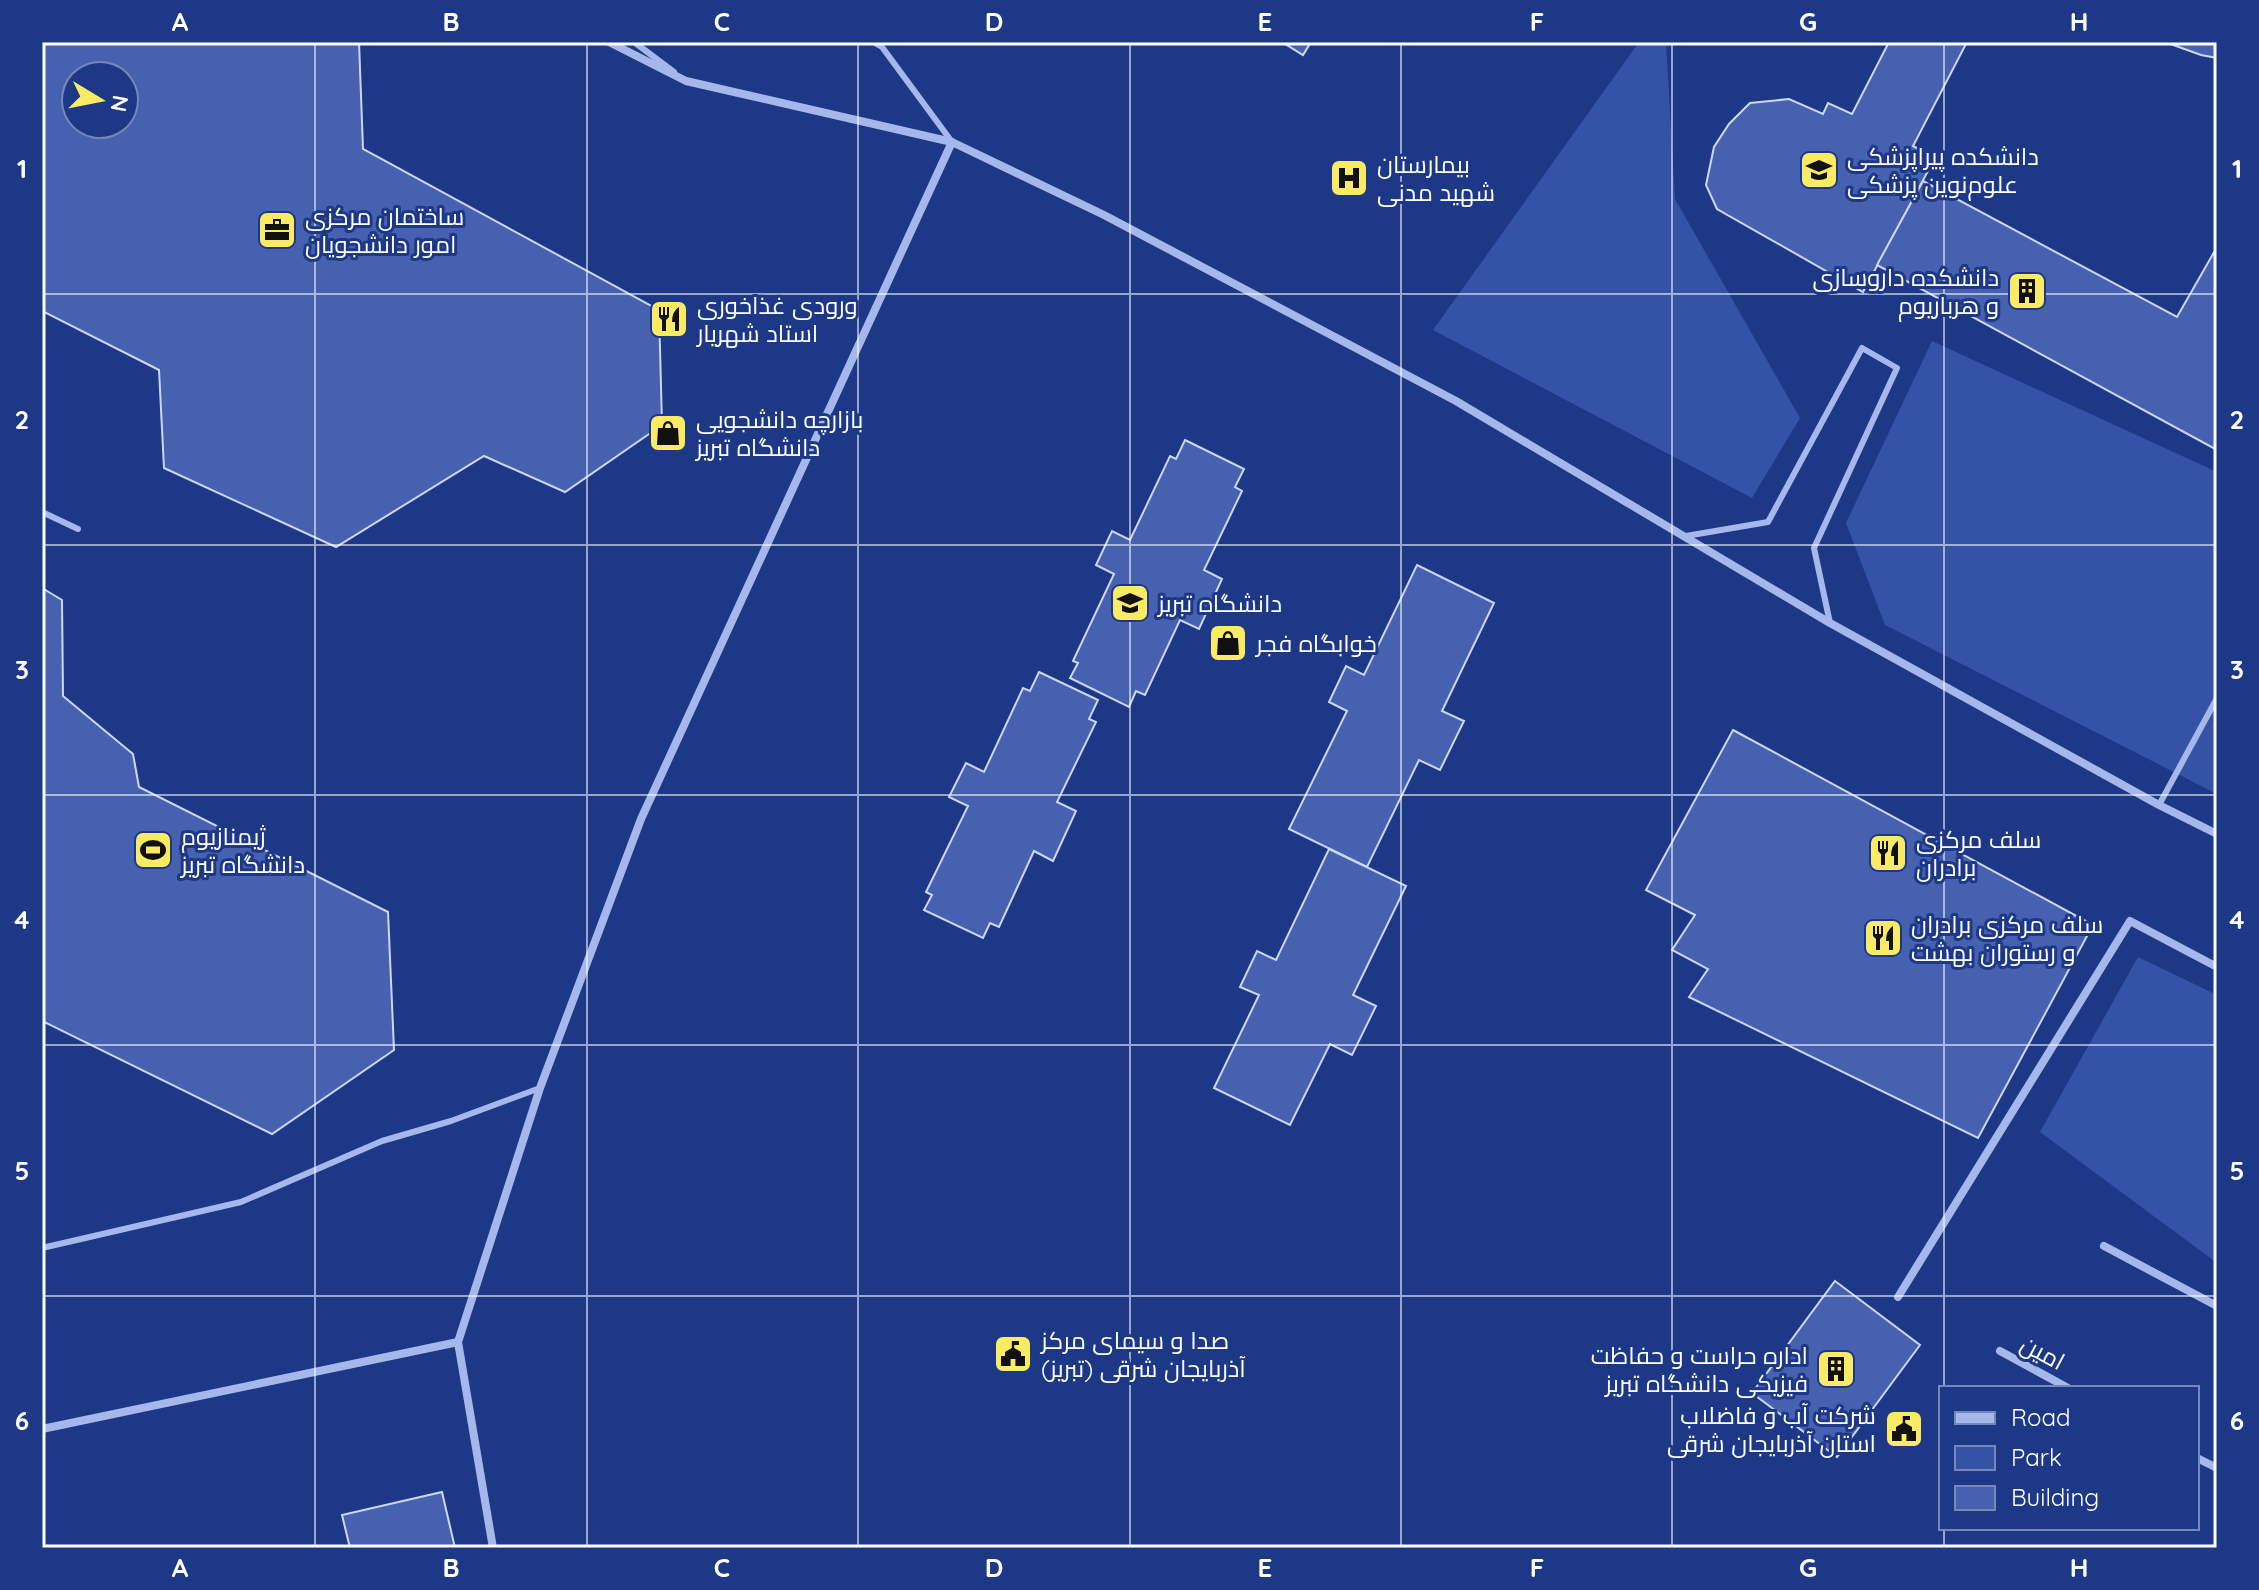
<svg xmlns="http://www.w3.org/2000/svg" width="2259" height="1590" font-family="Quicksand,Cairo,sans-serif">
<rect width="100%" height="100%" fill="#1d3887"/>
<g fill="#3452a6">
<path d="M 1639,42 L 1666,42 L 1675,199 L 1800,418 L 1752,498 L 1433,330 Z"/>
<path d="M 1932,341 L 2217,472 L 2217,794 L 1885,625 L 1846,523 Z"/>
<path d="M 2138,957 L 2217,995 L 2217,1263 L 2040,1132 Z"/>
</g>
<g fill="#4561b0" stroke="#cbd7f8" stroke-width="2" fill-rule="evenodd">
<path d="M 42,42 L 359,42 L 363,149 L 659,310 L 662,425 L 565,492 L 484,456 L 336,547 L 164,468 L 159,370 L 42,311 ZM 76,76 L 124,76 L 124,124 L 76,124 Z"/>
<path d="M 1282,42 L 1311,42 L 1303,55 Z"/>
<path d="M 1889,42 L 1967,42 L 1913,146 L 1935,158 L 1863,292 L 1717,209 L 1706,185 L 1714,147 L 1729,124 L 1750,103 L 1789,99 L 1823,114 L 1828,103 L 1852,114 Z"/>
<path d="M 2165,42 L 2217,42 L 2217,58 L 2201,55 Z"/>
<path d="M 1923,181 L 2177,317 L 2217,247 L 2217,450 L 1877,265 Z"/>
<path d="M 1185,440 L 1244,469 L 1235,487 L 1242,491 L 1204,570 L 1222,579 L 1199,629 L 1180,620 L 1145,695 L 1136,691 L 1129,707 L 1070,678 L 1078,663 L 1073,661 L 1114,574 L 1096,565 L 1112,531 L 1130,540 L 1170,456 L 1176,459 Z"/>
<path d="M 1417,565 L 1494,603 L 1442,711 L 1464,721 L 1440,770 L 1419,760 L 1367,867 L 1289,829 L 1347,711 L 1329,702 L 1346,666 L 1364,675 Z"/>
<path d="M 42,588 L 62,600 L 63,696 L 133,754 L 139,787 L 388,912 L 394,1050 L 272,1134 L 42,1021 Z"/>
<path d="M 1039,672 L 1098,700 L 1089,719 L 1096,722 L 1057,802 L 1076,811 L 1053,861 L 1034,851 L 999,927 L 990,923 L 983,938 L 924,910 L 932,895 L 926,892 L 968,806 L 949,797 L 966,763 L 984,772 L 1023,688 L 1030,691 Z"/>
<path d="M 1733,730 L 2093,925 L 1978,1138 L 1689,997 L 1708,969 L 1672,950 L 1695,915 L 1646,890 Z"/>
<path d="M 1329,849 L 1406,886 L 1353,995 L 1376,1006 L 1352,1055 L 1330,1044 L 1290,1125 L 1214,1088 L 1259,995 L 1240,987 L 1257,951 L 1276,960 Z"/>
<path d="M 1835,1281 L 1920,1345 L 1837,1457 L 1752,1393 Z"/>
<path d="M 442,1492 L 455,1548 L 350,1548 L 342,1515 Z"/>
</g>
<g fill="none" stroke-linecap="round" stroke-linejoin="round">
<g stroke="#a6b8eb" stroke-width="6">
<path d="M 634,42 L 674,72"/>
<path d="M 873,42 L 882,47 L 952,142"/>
<path d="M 42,512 L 78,529"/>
<path d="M 1686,536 L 1768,522 L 1862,348 L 1897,368 L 1814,548 L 1830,623"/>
<path d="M 2159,805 L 2217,698"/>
<path d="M 42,1248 L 241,1202 L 382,1141 L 451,1121 L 540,1088"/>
</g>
<g stroke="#a6b8eb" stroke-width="8">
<path d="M 609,42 L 686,81 L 952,142 L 1104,215 L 1456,401 L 1830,623 L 2159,805 L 2217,834"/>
<path d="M 2104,1246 L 2217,1306"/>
<path d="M 1898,1297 L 2130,921 L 2217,967"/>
<path d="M 458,1342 L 493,1548"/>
<path d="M 2000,1351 L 2068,1388"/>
<path d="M 42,1429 L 458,1342 L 540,1088 L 641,819 L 952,142"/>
<path d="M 2197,1458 L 2217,1468"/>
</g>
</g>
<path fill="none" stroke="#fff" stroke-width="2" stroke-opacity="0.55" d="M 315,42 L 315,1548M 587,42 L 587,1548M 858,42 L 858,1548M 1130,42 L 1130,1548M 1401,42 L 1401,1548M 1672,42 L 1672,1548M 1944,42 L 1944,1388M 42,294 L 2217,294M 42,545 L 2217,545M 42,795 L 2217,795M 42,1045 L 2217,1045M 42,1296 L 2217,1296M 1944,1528 L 1944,1548"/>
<defs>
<g id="university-square" transform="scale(2)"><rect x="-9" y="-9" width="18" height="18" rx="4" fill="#fbeb64" stroke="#1d3887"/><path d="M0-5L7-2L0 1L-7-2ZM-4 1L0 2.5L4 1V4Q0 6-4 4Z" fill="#111"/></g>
<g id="hospital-square" transform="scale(2)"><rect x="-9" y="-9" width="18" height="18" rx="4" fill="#fbeb64" stroke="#1d3887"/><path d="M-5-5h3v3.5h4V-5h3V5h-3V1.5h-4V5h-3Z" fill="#111"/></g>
<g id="office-square" transform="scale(2)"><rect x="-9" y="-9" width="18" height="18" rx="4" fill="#fbeb64" stroke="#1d3887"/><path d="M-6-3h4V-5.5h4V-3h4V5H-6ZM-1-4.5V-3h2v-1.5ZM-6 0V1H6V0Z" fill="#111"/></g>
<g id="building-square" transform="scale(2)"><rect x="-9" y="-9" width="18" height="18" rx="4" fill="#fbeb64" stroke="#1d3887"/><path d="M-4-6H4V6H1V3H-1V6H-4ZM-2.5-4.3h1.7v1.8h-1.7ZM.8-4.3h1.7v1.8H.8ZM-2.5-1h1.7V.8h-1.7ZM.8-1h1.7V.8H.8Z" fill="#111"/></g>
<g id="restaurant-square" transform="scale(2)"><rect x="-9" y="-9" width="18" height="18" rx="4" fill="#fbeb64" stroke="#1d3887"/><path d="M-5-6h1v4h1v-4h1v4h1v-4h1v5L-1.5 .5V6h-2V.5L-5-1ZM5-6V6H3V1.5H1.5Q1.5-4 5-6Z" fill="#111"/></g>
<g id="shop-square" transform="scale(2)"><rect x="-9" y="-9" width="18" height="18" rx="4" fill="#fbeb64" stroke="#1d3887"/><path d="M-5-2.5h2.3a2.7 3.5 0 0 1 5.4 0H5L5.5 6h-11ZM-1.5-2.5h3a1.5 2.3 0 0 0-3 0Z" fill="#111"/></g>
<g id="stadium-square" transform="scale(2)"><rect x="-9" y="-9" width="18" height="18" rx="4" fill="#fbeb64" stroke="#1d3887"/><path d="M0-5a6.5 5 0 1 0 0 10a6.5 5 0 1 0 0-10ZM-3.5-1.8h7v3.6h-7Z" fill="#111"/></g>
<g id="civic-square" transform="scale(2)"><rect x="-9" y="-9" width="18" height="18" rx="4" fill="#fbeb64" stroke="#1d3887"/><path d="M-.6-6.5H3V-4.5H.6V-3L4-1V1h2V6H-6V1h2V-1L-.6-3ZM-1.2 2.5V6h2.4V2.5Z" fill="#111"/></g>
</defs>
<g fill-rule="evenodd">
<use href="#university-square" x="1819" y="170"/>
<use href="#hospital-square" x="1349" y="178"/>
<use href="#office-square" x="277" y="230"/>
<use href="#building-square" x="2027" y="291"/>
<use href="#restaurant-square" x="669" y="319"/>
<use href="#shop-square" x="668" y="433"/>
<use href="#university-square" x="1130" y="603"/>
<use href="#shop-square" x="1228" y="643"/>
<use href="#stadium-square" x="153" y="850"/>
<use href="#restaurant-square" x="1888" y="853"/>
<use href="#restaurant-square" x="1883" y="938"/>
<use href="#civic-square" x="1013" y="1354"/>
<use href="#building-square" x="1836" y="1369"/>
<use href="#civic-square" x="1904" y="1429"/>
</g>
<g text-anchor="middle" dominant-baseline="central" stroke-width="6" stroke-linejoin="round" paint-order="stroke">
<g font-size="24" fill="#fff" stroke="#1d3887" text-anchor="start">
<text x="1847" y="156">دانشکده پیراپزشکی<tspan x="1847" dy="28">علوم‌نوین پزشکی</tspan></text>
<text x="1377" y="164">بیمارستان<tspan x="1377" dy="28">شهید مدنی</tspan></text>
<text x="305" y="216">ساختمان مرکزی<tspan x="305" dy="28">امور دانشجویان</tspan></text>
<text x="1999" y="277" text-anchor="end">دانشکده داروسازی<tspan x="1999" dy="28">و هرباریوم</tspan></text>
<text x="697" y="305">ورودی غذاخوری<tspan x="697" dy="28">استاد شهریار</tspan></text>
<text x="696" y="419">بازارچه دانشجویی<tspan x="696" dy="28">دانشگاه تبریز</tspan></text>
<text x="1158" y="603">دانشگاه تبریز</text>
<text x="1256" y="643">خوابگاه فجر</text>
<text x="181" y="836">ژیمنازیوم<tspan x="181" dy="28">دانشگاه تبریز</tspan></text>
<text x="1916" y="839">سلف مرکزی<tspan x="1916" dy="28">برادران</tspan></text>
<text x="1911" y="924">سلف مرکزی برادران<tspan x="1911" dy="28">و رستوران بهشت</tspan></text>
<text x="1041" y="1340">صدا و سیمای مرکز<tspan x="1041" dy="28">آذربایجان شرقی (تبریز)</tspan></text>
<text x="1808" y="1355" text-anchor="end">اداره حراست و حفاظت<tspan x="1808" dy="28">فیزیکی دانشگاه تبریز</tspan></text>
<text x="1876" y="1415" text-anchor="end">شرکت آب و فاضلاب<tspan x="1876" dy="28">استان آذربایجان شرقی</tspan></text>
</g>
<g font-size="24" fill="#fff" stroke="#1d3887">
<text transform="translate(2043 1352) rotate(28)">امین</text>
</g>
</g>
<rect width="2259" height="1590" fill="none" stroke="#1d3887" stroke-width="88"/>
<rect x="1939" y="1386" width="260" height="144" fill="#1d3887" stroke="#7788b7" stroke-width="2"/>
<rect x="1955" y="1412" width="40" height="12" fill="#a6b8eb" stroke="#7788b7" stroke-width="2"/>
<text x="2011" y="1426" font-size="24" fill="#ffffff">Road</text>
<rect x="1955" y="1446" width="40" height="24" fill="#3452a6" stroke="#7788b7" stroke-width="2"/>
<text x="2011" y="1466" font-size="24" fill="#ffffff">Park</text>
<rect x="1955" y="1486" width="40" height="24" fill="#4561b0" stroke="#7788b7" stroke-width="2"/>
<text x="2011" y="1506" font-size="24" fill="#ffffff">Building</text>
<g transform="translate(100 100) rotate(100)"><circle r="38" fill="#1d3887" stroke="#7788b7" stroke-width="2"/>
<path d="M0-6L14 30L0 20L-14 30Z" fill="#fbeb64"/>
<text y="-12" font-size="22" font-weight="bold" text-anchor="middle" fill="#ffffff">N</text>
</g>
<rect x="44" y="44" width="2171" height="1502" fill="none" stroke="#fff" stroke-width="3"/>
<g font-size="26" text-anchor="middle" font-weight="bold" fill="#fff">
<text x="180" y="31">A</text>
<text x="451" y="31">B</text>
<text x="722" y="31">C</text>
<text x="994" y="31">D</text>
<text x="1265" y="31">E</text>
<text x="1537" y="31">F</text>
<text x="1808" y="31">G</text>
<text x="2079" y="31">H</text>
<text x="22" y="178">1</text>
<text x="2237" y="178">1</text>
<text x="22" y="429">2</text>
<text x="2237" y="429">2</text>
<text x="22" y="679">3</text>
<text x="2237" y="679">3</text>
<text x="22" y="929">4</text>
<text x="2237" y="929">4</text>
<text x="22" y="1180">5</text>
<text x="2237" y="1180">5</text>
<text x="22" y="1430">6</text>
<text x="2237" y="1430">6</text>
<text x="180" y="1577">A</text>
<text x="451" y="1577">B</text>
<text x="722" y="1577">C</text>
<text x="994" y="1577">D</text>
<text x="1265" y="1577">E</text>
<text x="1537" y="1577">F</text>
<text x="1808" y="1577">G</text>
<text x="2079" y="1577">H</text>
</g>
</svg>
